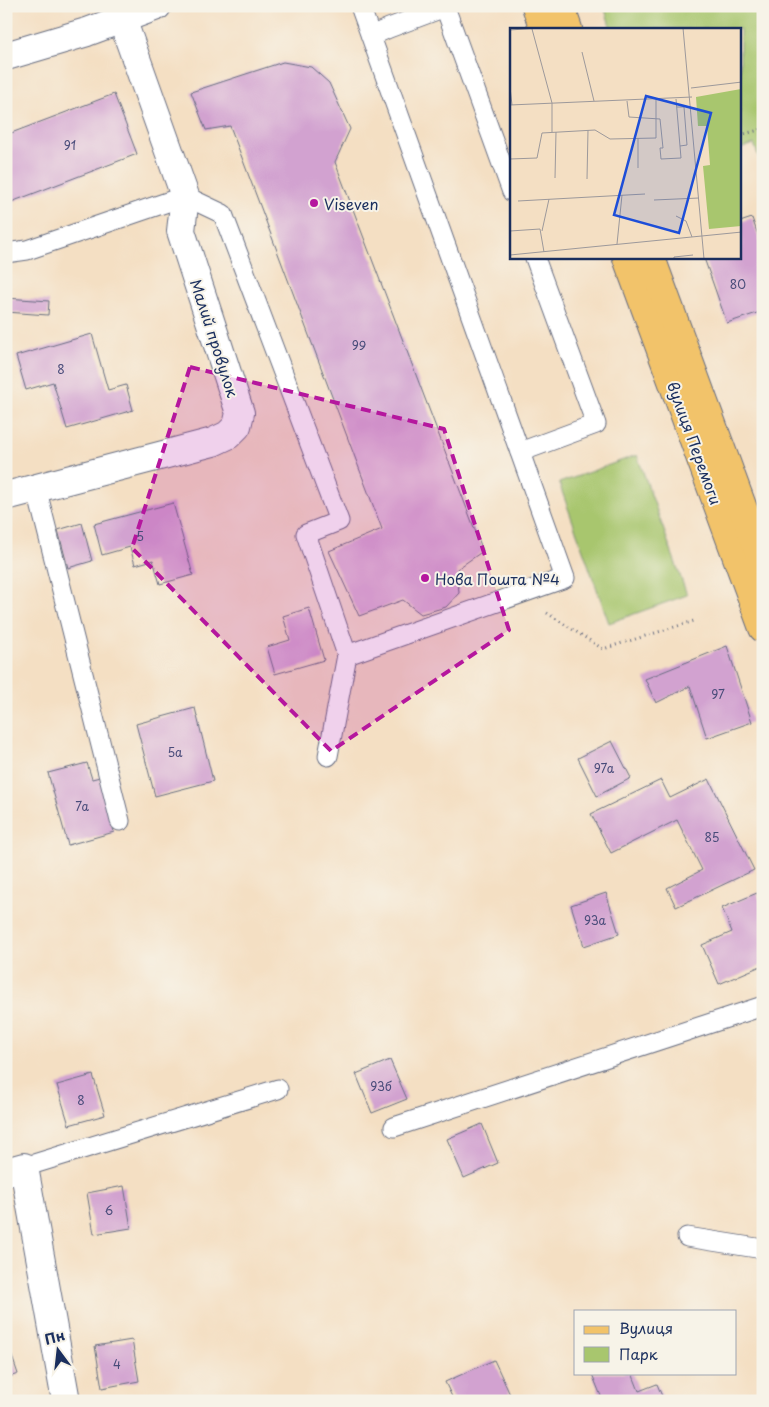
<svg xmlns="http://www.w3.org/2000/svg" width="769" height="1407" font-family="'Playpen Sans',sans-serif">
<rect width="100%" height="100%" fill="#f7f3e8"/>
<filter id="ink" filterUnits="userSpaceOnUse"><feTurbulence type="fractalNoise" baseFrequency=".02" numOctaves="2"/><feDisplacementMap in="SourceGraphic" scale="10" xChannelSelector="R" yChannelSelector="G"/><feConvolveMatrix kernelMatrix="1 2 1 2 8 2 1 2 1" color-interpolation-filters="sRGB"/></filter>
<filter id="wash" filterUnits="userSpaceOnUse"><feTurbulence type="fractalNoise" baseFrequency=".0096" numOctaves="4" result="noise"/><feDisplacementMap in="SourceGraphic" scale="20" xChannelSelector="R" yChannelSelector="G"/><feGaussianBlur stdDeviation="1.12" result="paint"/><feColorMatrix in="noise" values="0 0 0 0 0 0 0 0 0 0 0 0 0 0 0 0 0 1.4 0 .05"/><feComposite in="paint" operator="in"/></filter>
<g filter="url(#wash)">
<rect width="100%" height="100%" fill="#f4dfc3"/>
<g fill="#a8c66e" stroke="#627a66">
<path d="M 604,6 L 763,6 L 763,168 L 754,144 L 740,149 L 740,29 L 611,29 Z"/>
<path d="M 637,455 L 687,595 L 609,623 L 559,483 Z"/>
</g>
<g id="blocks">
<g fill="#d2a2d0">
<path d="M 283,62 L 311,67 L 329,83 L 350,129 L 335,162 L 483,551 L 457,569 L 459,593 L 446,607 L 421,614 L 403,600 L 359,616 L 329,551 L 382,529 L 230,126 L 206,130 L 191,92 Z"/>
<path d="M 114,94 L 137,154 L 6,204 L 6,135 Z"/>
<path d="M 752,218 L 763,249 L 763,311 L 727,323 L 704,258 L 740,258 L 740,222 Z"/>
<path d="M 6,298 L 49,301 L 48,315 L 6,312 Z"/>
<path d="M 92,334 L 108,390 L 126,385 L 133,410 L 67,429 L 53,382 L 26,390 L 16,356 Z"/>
<path d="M 173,503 L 193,575 L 160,584 L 153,560 L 135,565 L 130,547 L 102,555 L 94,524 Z"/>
<path d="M 82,523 L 92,561 L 68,568 L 58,530 Z"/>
<path d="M 309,608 L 324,660 L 275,674 L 267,647 L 290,640 L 283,616 Z"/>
<path d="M 727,646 L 752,722 L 707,738 L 690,686 L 656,703 L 645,679 Z"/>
<path d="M 195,708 L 213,781 L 155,796 L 136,724 Z"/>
<path d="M 612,741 L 631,778 L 597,796 L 578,758 Z"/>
<path d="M 87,763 L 92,779 L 100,777 L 114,832 L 68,845 L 48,773 Z"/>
<path d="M 709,779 L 754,870 L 676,907 L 667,888 L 702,870 L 677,820 L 611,853 L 591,814 L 661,780 L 670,798 Z"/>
<path d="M 606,893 L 619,934 L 584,946 L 571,905 Z"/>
<path d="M 757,893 L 763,906 L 763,965 L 719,984 L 702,945 L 732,932 L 722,908 Z"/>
<path d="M 390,1060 L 407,1099 L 372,1113 L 356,1074 Z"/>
<path d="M 93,1075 L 105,1115 L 69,1125 L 57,1085 Z"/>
<path d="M 482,1124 L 498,1163 L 464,1178 L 447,1139 Z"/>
<path d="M 124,1186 L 131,1228 L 94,1234 L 87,1193 Z"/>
<path d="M 6,1339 L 18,1374 L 6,1378 Z"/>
<path d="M 132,1340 L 139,1381 L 102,1388 L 95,1346 Z"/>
<path d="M 494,1360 L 513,1401 L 454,1401 L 445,1382 Z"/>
<path d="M 594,1373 L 632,1373 L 639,1391 L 657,1384 L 664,1401 L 603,1401 L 592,1374 Z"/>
</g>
</g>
</g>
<g filter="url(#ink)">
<use href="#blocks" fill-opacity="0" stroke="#676d81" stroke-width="1"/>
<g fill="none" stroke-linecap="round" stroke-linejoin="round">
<g stroke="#676d81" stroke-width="21">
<g id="service">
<path d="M 371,36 L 389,28 L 445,7 L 512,192"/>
<path d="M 6,253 L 27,250 L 185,196 L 223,214 L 339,521 L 306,534 L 347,655 L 565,578 L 360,6"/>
<path d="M 520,452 L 596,424 L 535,258"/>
<path d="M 36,487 L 120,821"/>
<path d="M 328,756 L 347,655"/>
<path d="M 394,1127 L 763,1006"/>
<path d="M 24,1167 L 278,1089"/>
<path d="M 687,1237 L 763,1249"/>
</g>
</g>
<g stroke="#676d81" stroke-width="30">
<g id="minor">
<path d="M 6,56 L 87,32 L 157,6"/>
<path d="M 6,496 L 213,442 L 228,435 L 237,426 L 240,413 L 181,231 L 185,196 L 122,19"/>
<path d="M 6,1172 L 24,1167 L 66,1401"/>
</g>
</g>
<g stroke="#676d81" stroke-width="30">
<g id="primary">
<path d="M 536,6 L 544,29"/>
<path d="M 560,6 L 568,29"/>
<path d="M 627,258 L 763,628"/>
<path d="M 651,258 L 763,563"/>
</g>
</g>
<g stroke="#676d81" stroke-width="3" stroke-dasharray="1 4" stroke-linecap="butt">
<path d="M 740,135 L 763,129"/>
<path d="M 547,613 L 603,649 L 694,621"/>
</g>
<use href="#service" stroke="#fff" stroke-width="19"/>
<use href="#minor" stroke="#fff" stroke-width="28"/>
<use href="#primary" stroke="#f2c36a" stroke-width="28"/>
</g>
</g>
<path fill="#b5179e" fill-opacity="0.2" stroke="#b5179e" stroke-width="4" stroke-dasharray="10 6" stroke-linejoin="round" d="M 190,367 L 444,429 L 509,630 L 331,751 L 132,548 Z"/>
<g fill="#b5179e" stroke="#f7f3e8" stroke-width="2">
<circle cx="314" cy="203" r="5"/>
<circle cx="425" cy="578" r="5"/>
</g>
<g text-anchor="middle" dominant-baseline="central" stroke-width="4" stroke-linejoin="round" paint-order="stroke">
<g font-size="12" fill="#494c7a">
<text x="70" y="145">91</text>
<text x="738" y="284">80</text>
<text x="359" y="345">99</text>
<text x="61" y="369">8</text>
<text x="140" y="536">5</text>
<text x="718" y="694">97</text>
<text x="175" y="752">5а</text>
<text x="604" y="768">97а</text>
<text x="82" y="806">7а</text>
<text x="712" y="837">85</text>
<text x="595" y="920">93а</text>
<text x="381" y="1086">93б</text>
<text x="81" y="1100">8</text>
<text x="109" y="1210">6</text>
<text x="117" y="1364">4</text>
</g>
<g font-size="15" fill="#1b2f5e" stroke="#f7f3e8" text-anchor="start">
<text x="324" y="203">Viseven</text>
<text x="435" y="578">Нова Пошта №4</text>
</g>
<g font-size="15" fill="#1b2f5e" stroke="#f7f3e8">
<text transform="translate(215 338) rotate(72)">Малий провулок</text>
<text transform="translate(695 443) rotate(70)">вулиця Перемоги</text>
</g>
</g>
<g transform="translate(510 28)">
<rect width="231" height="231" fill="#f4dfc3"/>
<path d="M 231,61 L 231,198 L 199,201 L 193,138 L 200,137 L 197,98 L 188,98 L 186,69 Z" fill="#a8c66e"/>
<path fill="none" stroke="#9d999b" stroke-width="1" d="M 173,0 L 194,231M 22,1 L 42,75 L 42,104M 0,2 L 29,0M 72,24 L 84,73M 0,59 L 2,77M 181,60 L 232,54M 117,73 L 119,89 L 150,91 L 153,120 L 150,120 L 151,131 L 171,130 L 166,71M 0,77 L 182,69M 167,79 L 174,79 L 177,117 L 170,118M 0,131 L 27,130 L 32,105 L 85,102 L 100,111 L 146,110 L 146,72M 128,140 L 128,110M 45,150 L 46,104M 77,151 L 78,102M 144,172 L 189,170M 8,173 L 135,166M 166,188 L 176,193 L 182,209M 0,203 L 30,201 L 34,224M 32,203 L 39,171M 107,216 L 112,167M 0,227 L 232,204M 164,231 L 164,229 L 183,227"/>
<path fill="#1d4ed8" fill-opacity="0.15" stroke="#1d4ed8" stroke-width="2.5" d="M 136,68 L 201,85 L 169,205 L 104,187 Z"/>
<rect width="231" height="231" fill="none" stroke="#1b2f5e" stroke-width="2.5"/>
</g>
<rect width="769" height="1407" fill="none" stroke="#f7f3e8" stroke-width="25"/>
<rect x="574" y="1310" width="162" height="65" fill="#f7f3e8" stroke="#9fa5b1"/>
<rect x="584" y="1326" width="25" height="8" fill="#f2c36a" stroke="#9fa5b1"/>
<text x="619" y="1334" font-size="15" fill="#1b2f5e">Вулиця</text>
<rect x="584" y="1347" width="25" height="15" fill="#a8c66e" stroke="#9fa5b1"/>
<text x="619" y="1360" font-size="15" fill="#1b2f5e">Парк</text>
<g transform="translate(58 1350) rotate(345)" stroke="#f7f3e8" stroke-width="4" paint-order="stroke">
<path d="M0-4L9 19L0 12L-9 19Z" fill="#1b2f5e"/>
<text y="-8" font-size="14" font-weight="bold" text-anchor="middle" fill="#1b2f5e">Пн</text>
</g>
</svg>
